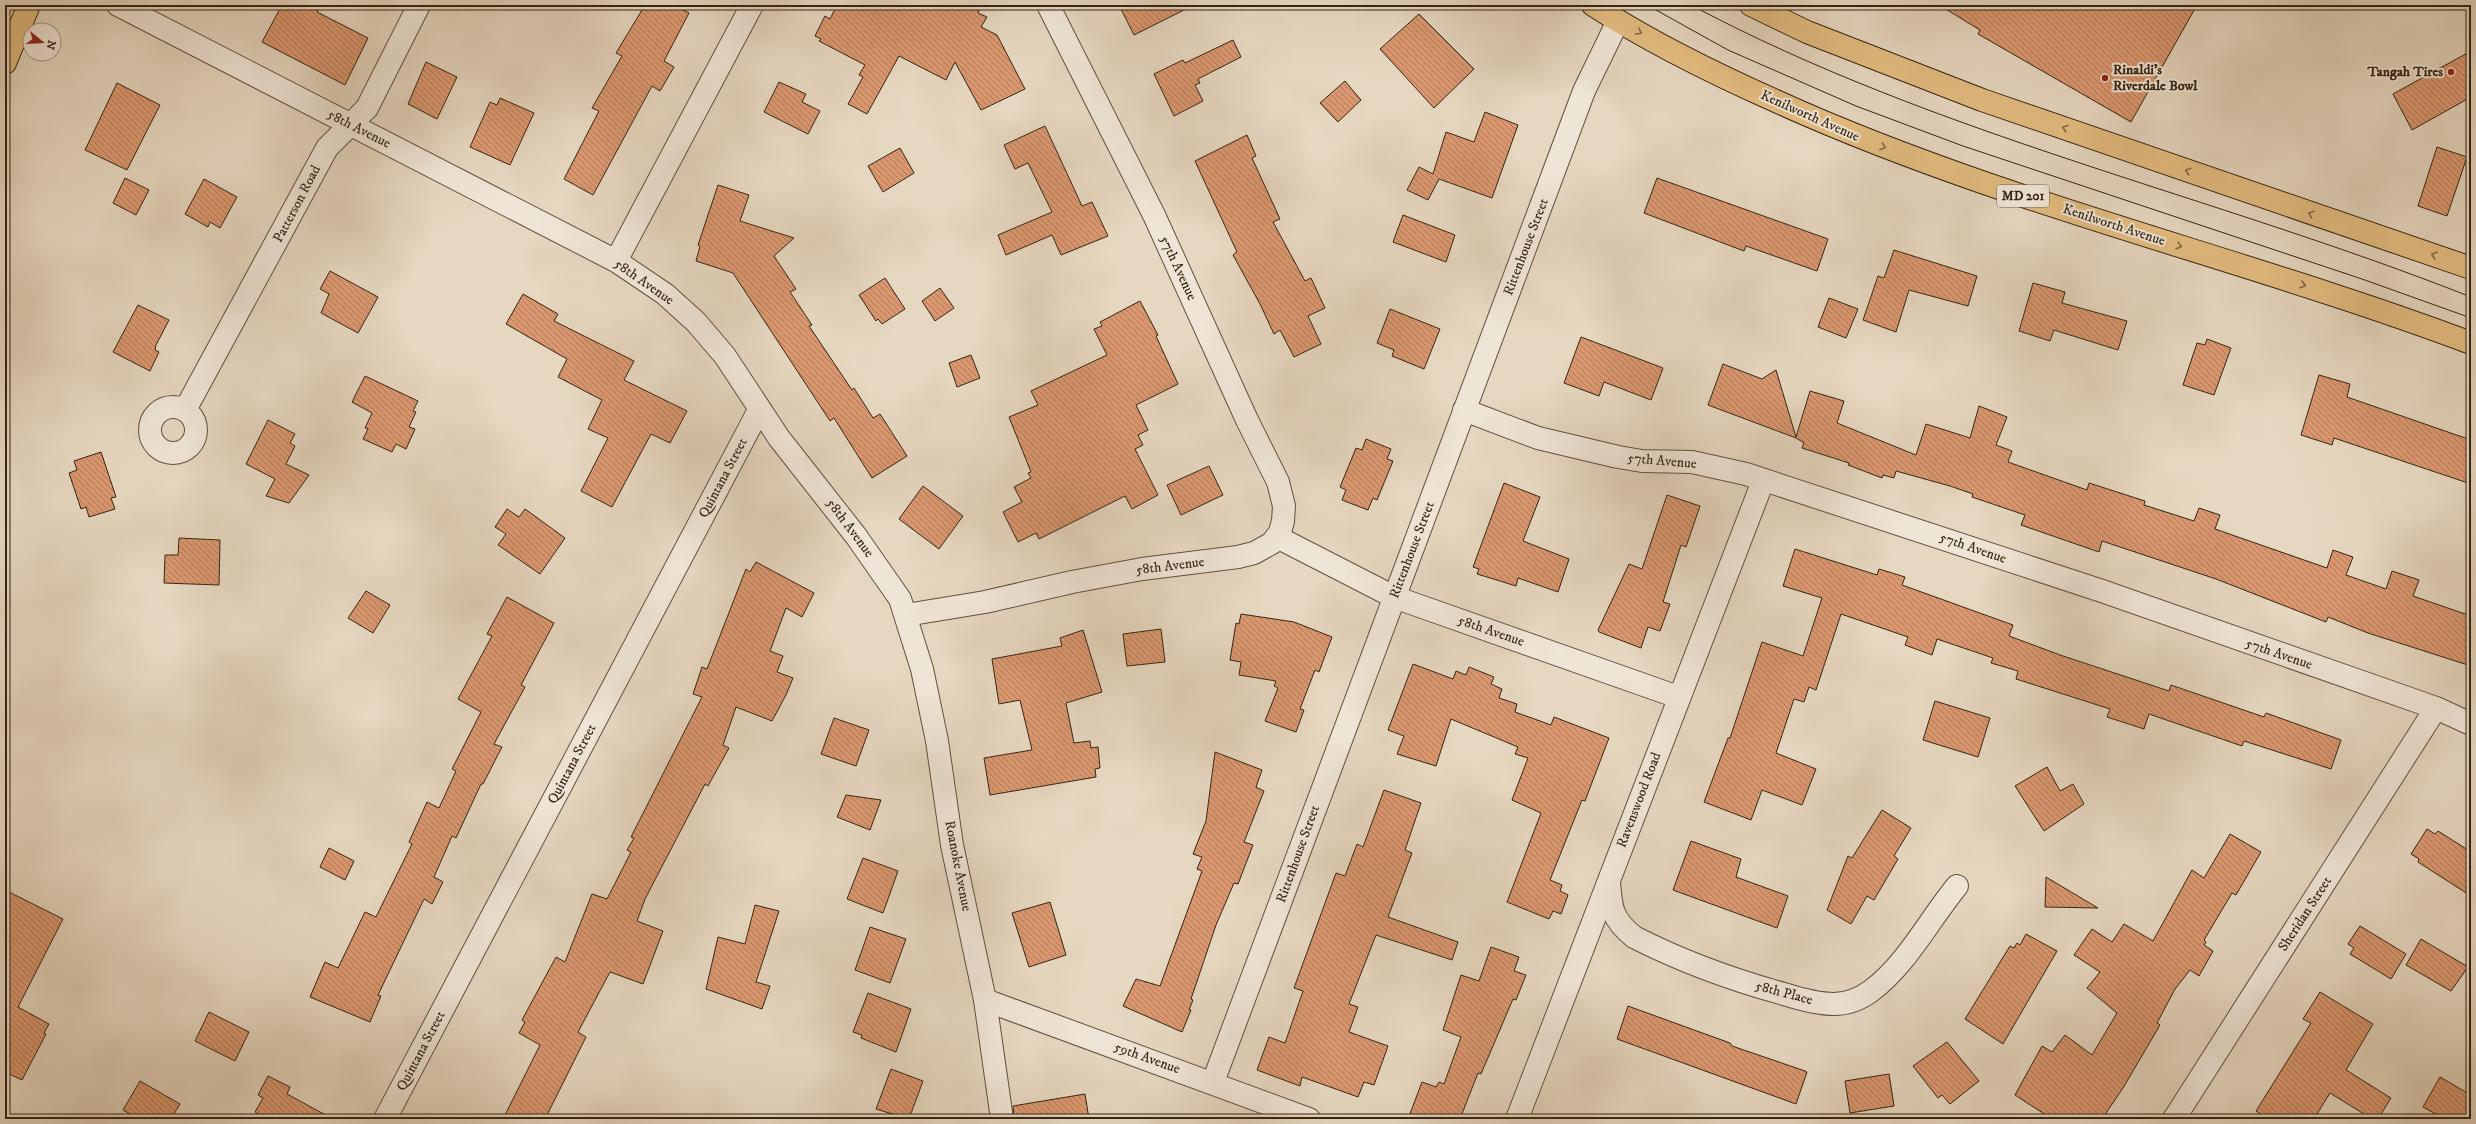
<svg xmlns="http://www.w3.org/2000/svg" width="2476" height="1124" font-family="'IM FELL DW Pica',serif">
<defs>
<pattern id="building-back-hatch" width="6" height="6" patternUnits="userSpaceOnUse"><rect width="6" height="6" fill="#db9870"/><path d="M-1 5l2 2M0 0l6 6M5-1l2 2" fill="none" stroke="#b27c5b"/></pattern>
</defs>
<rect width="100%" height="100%" fill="#e6d7c0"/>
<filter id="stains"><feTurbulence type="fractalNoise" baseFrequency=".005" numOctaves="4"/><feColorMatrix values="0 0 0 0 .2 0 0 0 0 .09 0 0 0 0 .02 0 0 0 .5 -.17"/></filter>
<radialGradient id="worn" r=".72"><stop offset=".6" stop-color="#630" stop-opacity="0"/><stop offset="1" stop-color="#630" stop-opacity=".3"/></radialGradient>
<g fill="url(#building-back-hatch)" stroke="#342413">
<path d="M 282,5 L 321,5 L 317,12 L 368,38 L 345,85 L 262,42 Z"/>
<path d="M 645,5 L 674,5 L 689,13 L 664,61 L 674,67 L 660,91 L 652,86 L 593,195 L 564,179 L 599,111 L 592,108 L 622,56 L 616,53 Z"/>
<path d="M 837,5 L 981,5 L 978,13 L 987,17 L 981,27 L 997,35 L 1025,89 L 981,110 L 955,62 L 946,80 L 899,56 L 867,114 L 848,104 L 863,77 L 859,75 L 865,65 L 819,41 L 821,39 L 815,36 L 825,16 L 830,19 Z"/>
<path d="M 1119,5 L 1194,5 L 1134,35 Z"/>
<path d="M 1939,5 L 2197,5 L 2131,122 L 1978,34 L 1980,30 Z"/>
<path d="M 1419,14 L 1474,69 L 1434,108 L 1380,49 Z"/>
<path d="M 1233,40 L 1241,57 L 1198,79 L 1200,83 L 1195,85 L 1203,101 L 1174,116 L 1154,74 L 1183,60 L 1185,63 Z"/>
<path d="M 2471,51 L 2471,97 L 2412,130 L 2393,94 Z"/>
<path d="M 426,62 L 457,77 L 437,119 L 408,104 Z"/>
<path d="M 1345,81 L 1361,100 L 1338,122 L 1320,103 Z"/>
<path d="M 779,82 L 806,94 L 802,102 L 820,111 L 808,134 L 764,112 Z"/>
<path d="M 117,83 L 160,105 L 127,170 L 85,150 Z"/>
<path d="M 500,98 L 534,113 L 510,165 L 470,147 L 490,102 L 497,105 Z"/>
<path d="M 1485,112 L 1518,125 L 1492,198 L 1439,179 L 1428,200 L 1407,190 L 1419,167 L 1433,174 L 1446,132 L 1474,142 Z"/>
<path d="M 1045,126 L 1082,206 L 1092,202 L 1108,236 L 1061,255 L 1052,235 L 1006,255 L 998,235 L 1052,212 L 1028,163 L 1015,169 L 1004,145 Z"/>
<path d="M 1247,135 L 1256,156 L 1252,158 L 1280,219 L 1273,222 L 1305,281 L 1311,278 L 1325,308 L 1308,316 L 1321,344 L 1294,357 L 1280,330 L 1274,334 L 1260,304 L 1233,255 L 1237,252 L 1195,161 Z"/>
<path d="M 2437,147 L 2467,157 L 2447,216 L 2418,206 Z"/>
<path d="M 900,148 L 914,173 L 883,192 L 868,166 Z"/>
<path d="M 125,178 L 149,190 L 136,215 L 113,203 Z"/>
<path d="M 1657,178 L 1828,239 L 1817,271 L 1746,246 L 1744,251 L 1644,213 Z"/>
<path d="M 204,179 L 237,197 L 220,228 L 210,222 L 208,227 L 185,214 Z"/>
<path d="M 718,185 L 749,195 L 740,221 L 794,238 L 774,256 L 796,289 L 790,292 L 812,325 L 809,326 L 852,390 L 854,388 L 873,418 L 880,414 L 907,456 L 872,478 L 834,418 L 830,421 L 733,273 L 696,261 L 700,246 L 698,245 Z"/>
<path d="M 1403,215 L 1455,235 L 1446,262 L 1393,242 Z"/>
<path d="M 1894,250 L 1977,276 L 1968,306 L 1909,290 L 1896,332 L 1863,320 L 1878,276 L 1884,278 Z"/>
<path d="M 330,271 L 378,297 L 358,333 L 321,313 L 329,294 L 320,289 Z"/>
<path d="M 885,278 L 905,309 L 882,324 L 878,319 L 876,321 L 859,295 Z"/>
<path d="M 2033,283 L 2065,292 L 2062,303 L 2127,321 L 2118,350 L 2054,330 L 2050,341 L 2019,331 Z"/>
<path d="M 940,288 L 954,308 L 935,321 L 922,301 Z"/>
<path d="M 523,294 L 558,314 L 554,321 L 634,361 L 624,380 L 687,411 L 670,443 L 651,434 L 612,507 L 581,491 L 608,438 L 588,429 L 602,400 L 558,377 L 567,359 L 506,324 Z"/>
<path d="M 1829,298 L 1858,309 L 1846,338 L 1818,327 Z"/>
<path d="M 1140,301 L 1158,335 L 1156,336 L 1178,384 L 1136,405 L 1148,430 L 1138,435 L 1143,445 L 1135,449 L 1158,495 L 1132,509 L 1125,496 L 1039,539 L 1036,533 L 1018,542 L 1003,512 L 1022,502 L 1014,487 L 1031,478 L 1028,473 L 1031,472 L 1009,417 L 1038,405 L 1031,391 L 1107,355 L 1094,329 L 1102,326 L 1100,322 Z"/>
<path d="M 138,305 L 169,320 L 156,345 L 155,350 L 159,352 L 150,371 L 113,352 Z"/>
<path d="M 1390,309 L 1440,329 L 1424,369 L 1392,356 L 1394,350 L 1377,343 Z"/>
<path d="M 1581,337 L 1663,368 L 1651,400 L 1604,382 L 1599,396 L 1564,383 Z"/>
<path d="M 2207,339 L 2231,348 L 2214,395 L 2183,385 L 2197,343 L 2205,345 Z"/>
<path d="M 971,355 L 980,378 L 957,387 L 949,363 Z"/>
<path d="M 1723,364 L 1762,379 L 1776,370 L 1796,437 L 1810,391 L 1844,401 L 1837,423 L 1916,455 L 1926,424 L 1970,438 L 1979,406 L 2007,417 L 1996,445 L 2012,451 L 2008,462 L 2087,490 L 2089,483 L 2145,501 L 2144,505 L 2194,521 L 2199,508 L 2220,515 L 2215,529 L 2327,568 L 2333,550 L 2353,557 L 2346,575 L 2386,589 L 2392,571 L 2419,580 L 2413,596 L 2471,616 L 2471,666 L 2368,633 L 2328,617 L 2326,622 L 2216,579 L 2102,541 L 2099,552 L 2070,542 L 2021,525 L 2025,515 L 1972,497 L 1973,494 L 1950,486 L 1896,471 L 1894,478 L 1883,475 L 1882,478 L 1848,465 L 1849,463 L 1802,448 L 1804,443 L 1796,438 L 1708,405 Z"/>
<path d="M 2319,375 L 2350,384 L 2347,397 L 2471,440 L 2471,484 L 2334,438 L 2332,445 L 2301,435 Z"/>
<path d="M 365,376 L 418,401 L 413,411 L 416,412 L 409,427 L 415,429 L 406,449 L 396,444 L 392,452 L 363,439 L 368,429 L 365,428 L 372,413 L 352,402 Z"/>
<path d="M 268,420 L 295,434 L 290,443 L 295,446 L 286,464 L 309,475 L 289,503 L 266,496 L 275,479 L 246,464 Z"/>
<path d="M 1366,439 L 1391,449 L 1387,459 L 1393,461 L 1377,500 L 1373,498 L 1368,510 L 1342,500 L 1346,490 L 1340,487 L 1356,448 L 1362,450 Z"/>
<path d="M 101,452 L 116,497 L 111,498 L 115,509 L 89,517 L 86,507 L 81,509 L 69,473 L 77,470 L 74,461 Z"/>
<path d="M 1209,466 L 1223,495 L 1181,515 L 1167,485 Z"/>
<path d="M 1504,483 L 1540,497 L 1523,541 L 1569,559 L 1558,592 L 1518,578 L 1516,586 L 1500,581 L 1477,574 L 1479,569 L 1473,567 Z"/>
<path d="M 923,486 L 963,516 L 939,549 L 899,519 Z"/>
<path d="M 1667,495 L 1700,506 L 1686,547 L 1681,545 L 1663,602 L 1670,604 L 1660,631 L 1648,627 L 1641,648 L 1599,632 L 1598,630 L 1629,564 L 1642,569 Z"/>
<path d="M 507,509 L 519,517 L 525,509 L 565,538 L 540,574 L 498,545 L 506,534 L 495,527 Z"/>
<path d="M 179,538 L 220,540 L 219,585 L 164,583 L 165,555 L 178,555 Z"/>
<path d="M 1795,549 L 1877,575 L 1879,569 L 1905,577 L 1902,585 L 2013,625 L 2009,636 L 2063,656 L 2169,691 L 2171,685 L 2264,717 L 2266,713 L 2341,740 L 2331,769 L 2244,741 L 2242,746 L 2149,714 L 2144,729 L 2107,717 L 2110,709 L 2016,679 L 2018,671 L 1991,663 L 1993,658 L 1937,639 L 1932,655 L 1905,645 L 1908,637 L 1841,614 L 1816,690 L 1809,687 L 1804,702 L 1794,699 L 1776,753 L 1816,769 L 1802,805 L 1762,790 L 1751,820 L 1704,802 L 1728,738 L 1730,738 L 1762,642 L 1803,656 L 1822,598 L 1783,586 Z"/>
<path d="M 756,562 L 814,593 L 802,617 L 786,608 L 770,651 L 783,656 L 777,672 L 793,678 L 786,695 L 772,721 L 736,707 L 723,745 L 729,748 L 708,786 L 705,784 L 645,899 L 637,921 L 663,931 L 643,984 L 610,972 L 578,1032 L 586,1037 L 545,1119 L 503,1119 L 540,1045 L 519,1033 L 525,1022 L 522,1020 L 556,957 L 565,962 L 592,894 L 607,899 L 631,852 L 627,850 L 634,838 L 631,837 L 702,697 L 693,694 L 702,667 L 707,669 L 746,569 L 750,572 Z"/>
<path d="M 366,591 L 390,605 L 373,633 L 348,618 Z"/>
<path d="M 507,597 L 554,623 L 521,685 L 525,687 L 494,744 L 502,747 L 483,784 L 481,784 L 456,838 L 452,836 L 434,877 L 443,882 L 432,904 L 424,899 L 378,995 L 381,996 L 370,1022 L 310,997 L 325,962 L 338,968 L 365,912 L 376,917 L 412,844 L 409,842 L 427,802 L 439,808 L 456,771 L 452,769 L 481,712 L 458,699 L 492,636 L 487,634 Z"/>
<path d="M 1241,614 L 1294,622 L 1332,637 L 1319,672 L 1315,670 L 1300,709 L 1304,710 L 1296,732 L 1265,721 L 1278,688 L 1274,686 L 1276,681 L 1239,675 L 1241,662 L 1230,660 L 1236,623 L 1239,624 Z"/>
<path d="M 1161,629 L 1165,662 L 1127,666 L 1123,634 Z"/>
<path d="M 1083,630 L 1102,692 L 1066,703 L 1074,743 L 1090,741 L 1091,748 L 1098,747 L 1100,768 L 1095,769 L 1096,777 L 990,795 L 984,758 L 1032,750 L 1020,700 L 999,704 L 992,659 L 1062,646 L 1060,638 Z"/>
<path d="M 1413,664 L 1453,679 L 1456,671 L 1466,675 L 1469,667 L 1494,677 L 1491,684 L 1502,689 L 1499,698 L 1517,704 L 1515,712 L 1551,725 L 1554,717 L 1609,738 L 1585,801 L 1582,800 L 1550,880 L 1562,885 L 1560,891 L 1568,895 L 1561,914 L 1553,911 L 1549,919 L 1507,902 L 1541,813 L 1512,800 L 1528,758 L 1515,754 L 1518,747 L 1451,719 L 1436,766 L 1397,754 L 1404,736 L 1388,730 Z"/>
<path d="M 1935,701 L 1990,718 L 1978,757 L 1923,740 Z"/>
<path d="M 834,718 L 869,730 L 856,766 L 821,754 Z"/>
<path d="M 1215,752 L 1262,770 L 1256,787 L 1264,791 L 1244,842 L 1253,845 L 1238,884 L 1234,883 L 1216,925 L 1191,999 L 1193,1000 L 1189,1010 L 1191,1010 L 1182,1032 L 1123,1006 L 1136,979 L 1160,986 L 1202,871 L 1197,869 L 1202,857 L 1193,854 L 1206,821 Z"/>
<path d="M 2047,767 L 2060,791 L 2073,784 L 2084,804 L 2044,831 L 2015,786 Z"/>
<path d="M 1384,790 L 1421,803 L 1405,850 L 1412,853 L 1388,917 L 1458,942 L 1452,960 L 1376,935 L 1349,1004 L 1358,1007 L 1349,1032 L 1388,1046 L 1374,1085 L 1364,1082 L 1358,1097 L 1302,1077 L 1300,1086 L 1257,1070 L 1269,1037 L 1285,1043 L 1303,991 L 1294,988 L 1336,873 L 1345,876 L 1357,844 L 1363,847 Z"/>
<path d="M 846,795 L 881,800 L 870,830 L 837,817 Z"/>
<path d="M 1882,810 L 1911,828 L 1894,856 L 1898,859 L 1874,900 L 1867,896 L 1851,924 L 1827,910 L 1848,856 L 1852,858 Z"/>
<path d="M 2427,829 L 2435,834 L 2438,831 L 2471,852 L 2471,896 L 2418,862 L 2419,859 L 2411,854 Z"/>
<path d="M 2230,834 L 2261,852 L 2236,895 L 2232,893 L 2204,940 L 2206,942 L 2204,945 L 2213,951 L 2199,976 L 2190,970 L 2175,989 L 2157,1023 L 2160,1025 L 2123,1088 L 2102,1119 L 2052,1119 L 2015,1095 L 2042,1046 L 2052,1052 L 2065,1035 L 2092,1055 L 2117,1013 L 2087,988 L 2100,972 L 2074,955 L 2092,929 L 2112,942 L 2124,924 L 2153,941 L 2192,870 L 2204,878 Z"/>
<path d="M 1691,841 L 1741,859 L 1736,877 L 1788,896 L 1777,928 L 1673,890 Z"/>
<path d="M 329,848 L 354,861 L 345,880 L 320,867 Z"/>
<path d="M 863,858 L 898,871 L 883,913 L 847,899 Z"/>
<path d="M 2046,877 L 2098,908 L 2045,907 Z"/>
<path d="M 5,890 L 63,919 L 18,1007 L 49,1024 L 44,1033 L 46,1034 L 22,1080 L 5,1072 Z"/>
<path d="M 1050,902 L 1066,955 L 1029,967 L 1012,913 Z"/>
<path d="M 755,905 L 779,911 L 756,982 L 770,986 L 762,1009 L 706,989 L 718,937 L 745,944 Z"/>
<path d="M 2360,926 L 2406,954 L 2391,979 L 2350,954 L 2354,948 L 2348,944 Z"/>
<path d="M 870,927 L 906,939 L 890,983 L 855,970 Z"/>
<path d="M 2026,934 L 2057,951 L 2003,1044 L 1965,1019 L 2010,946 L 2014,948 L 2017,943 L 2020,945 Z"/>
<path d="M 2421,939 L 2468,967 L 2451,991 L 2406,965 Z"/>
<path d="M 1491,947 L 1519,957 L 1514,971 L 1526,975 L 1516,1000 L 1513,999 L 1481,1074 L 1478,1073 L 1460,1119 L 1408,1119 L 1422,1082 L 1436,1087 L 1439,1082 L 1444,1084 L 1461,1037 L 1443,1030 L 1461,975 L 1479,981 Z"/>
<path d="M 2320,992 L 2373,1024 L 2346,1070 L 2391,1098 L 2378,1119 L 2372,1119 L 2330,1093 L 2314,1119 L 2269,1119 L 2256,1111 L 2311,1023 L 2303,1019 Z"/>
<path d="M 868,993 L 911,1009 L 896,1052 L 861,1038 L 862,1035 L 853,1032 Z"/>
<path d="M 1628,1006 L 1730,1043 L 1732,1046 L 1805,1071 L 1807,1072 L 1796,1104 L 1617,1039 Z"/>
<path d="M 209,1012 L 249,1032 L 235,1061 L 195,1041 Z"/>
<path d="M 1947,1042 L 1979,1081 L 1950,1104 L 1942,1095 L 1938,1098 L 1913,1066 Z"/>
<path d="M 891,1069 L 923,1081 L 909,1119 L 876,1109 Z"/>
<path d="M 1889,1074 L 1894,1106 L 1850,1113 L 1845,1081 Z"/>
<path d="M 268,1076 L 290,1087 L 287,1094 L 333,1119 L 267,1119 L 255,1112 L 263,1098 L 258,1095 Z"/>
<path d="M 2440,1077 L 2471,1095 L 2471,1119 L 2445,1119 L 2423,1107 Z"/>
<path d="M 140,1081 L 180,1104 L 171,1119 L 138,1119 L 123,1110 Z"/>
<path d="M 1085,1094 L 1089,1119 L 1014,1119 L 1013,1106 Z"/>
</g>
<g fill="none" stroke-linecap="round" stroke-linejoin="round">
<g stroke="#60513e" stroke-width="24">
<g id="minor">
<path d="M 118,5 L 616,261 L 665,294 L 696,322 L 725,356 L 779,438 L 856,536 L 900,599 L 922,669 L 937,741 L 952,845 L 985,1000 L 1002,1119"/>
<path d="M 616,261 L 752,5"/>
<circle cx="173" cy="430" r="23"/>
<path d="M 185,410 L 327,148 L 367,108 L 419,5"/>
<path d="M 1464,410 L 1538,438 L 1618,457 L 1642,461 L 1692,462 L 1746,474 L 2102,591 L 2436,708 L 2471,724"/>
<path d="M 1277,537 L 1394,597 L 1678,697"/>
<path d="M 906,615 L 985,602 L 1072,582 L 1142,569 L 1238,557 L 1254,553 L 1272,543 L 1280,532 L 1283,521 L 1284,506 L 1278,482 L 1247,420 L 1154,215 L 1048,5"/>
<path d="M 1609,882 C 1611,909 1612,919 1634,937 C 1681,961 1733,980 1784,994 C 1800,999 1817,1004 1834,1004 C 1848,1004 1860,999 1871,991 C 1907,964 1929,920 1957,886"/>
<path d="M 985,1000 L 1309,1119"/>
<path d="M 1213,1082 L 1584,91 L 1618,21"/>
<path d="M 385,1119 L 759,410"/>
<path d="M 1517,1119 L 1763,481"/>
<path d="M 2174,1119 L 2436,708"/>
</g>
</g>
<g stroke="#342413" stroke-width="24">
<g id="primary">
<path d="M 1593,5 C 1651,43 1715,74 1778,102 C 2001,203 2242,257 2471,343"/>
<path d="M 1751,5 L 1807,32 L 1982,100 L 2471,268"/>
<path d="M 5,63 L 29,5"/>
</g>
</g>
<use href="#minor" stroke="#efe5d6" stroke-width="22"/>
<use href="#primary" stroke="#e3bc80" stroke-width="22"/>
<g stroke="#342413" stroke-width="1">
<path d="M 1647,5 L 1728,50 L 1856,106 L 1963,146 L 2362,279 L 2471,318"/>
<path d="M 1691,5 C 1937,136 2213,195 2471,297"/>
</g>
</g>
<defs><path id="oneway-chevron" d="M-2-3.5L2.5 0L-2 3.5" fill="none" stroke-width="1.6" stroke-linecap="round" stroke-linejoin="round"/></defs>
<g stroke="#836844">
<use href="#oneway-chevron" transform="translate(1639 32) rotate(28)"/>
<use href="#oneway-chevron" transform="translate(2065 128) rotate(-161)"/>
<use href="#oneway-chevron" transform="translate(1883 147) rotate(20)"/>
<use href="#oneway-chevron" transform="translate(2188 171) rotate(-161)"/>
<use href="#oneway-chevron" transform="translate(2311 214) rotate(-161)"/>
<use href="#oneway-chevron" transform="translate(2179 246) rotate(17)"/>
<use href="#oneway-chevron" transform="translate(2434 255) rotate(-161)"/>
<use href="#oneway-chevron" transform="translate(2303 285) rotate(17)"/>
</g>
<g fill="#8f2418" stroke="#efe5d6" stroke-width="1.5">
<circle cx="2451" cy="72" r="4"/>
<circle cx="2105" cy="78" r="4"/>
</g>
<g text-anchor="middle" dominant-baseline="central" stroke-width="4" stroke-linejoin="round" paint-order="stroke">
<rect fill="#efe5d6" stroke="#6c5e4e" stroke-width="1" x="1997" y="185" width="52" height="22" rx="3"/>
<g font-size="13" font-weight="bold" fill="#342413">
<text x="2023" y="196">MD 201</text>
</g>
<g font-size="14" font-weight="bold" fill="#342413" stroke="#efe5d6" text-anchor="start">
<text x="2113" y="70">Rinaldi's<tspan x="2113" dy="16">Riverdale Bowl</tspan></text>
<text x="2443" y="72" text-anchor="end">Tangah Tires</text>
</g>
<g font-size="14" fill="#342413" stroke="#efe5d6">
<text transform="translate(1810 116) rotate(24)">Kenilworth Avenue</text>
<text transform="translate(359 129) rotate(27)">58th Avenue</text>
<text transform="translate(297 204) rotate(-62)">Patterson Road</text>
<text transform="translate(2114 225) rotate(18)">Kenilworth Avenue</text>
<text transform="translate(1526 247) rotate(-69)">Rittenhouse Street</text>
<text transform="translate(1178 268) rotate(65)">57th Avenue</text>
<text transform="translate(644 282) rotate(35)">58th Avenue</text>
<text transform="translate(1662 461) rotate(5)">57th Avenue</text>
<text transform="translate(723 478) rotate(-62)">Quintana Street</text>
<text transform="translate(850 528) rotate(53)">58th Avenue</text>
<text transform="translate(1973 548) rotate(19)">57th Avenue</text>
<text transform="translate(1412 550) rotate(-69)">Rittenhouse Street</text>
<text transform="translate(1170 566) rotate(-7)">58th Avenue</text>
<text transform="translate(1491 631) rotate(19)">58th Avenue</text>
<text transform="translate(2279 654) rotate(19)">57th Avenue</text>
<text transform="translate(572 764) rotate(-62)">Quintana Street</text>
<text transform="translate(1639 800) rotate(-69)">Ravenswood Road</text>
<text transform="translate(1298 854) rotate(-70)">Rittenhouse Street</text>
<text transform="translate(958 866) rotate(79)">Roanoke Avenue</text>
<text transform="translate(2305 914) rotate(-57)">Sheridan Street</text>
<text transform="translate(1784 993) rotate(15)">58th Place</text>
<text transform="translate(421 1051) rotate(-62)">Quintana Street</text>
<text transform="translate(1147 1058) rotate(20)">59th Avenue</text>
</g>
</g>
<rect width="2476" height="1124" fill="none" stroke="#e6d7c0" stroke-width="20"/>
<rect x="6" y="6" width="2464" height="1112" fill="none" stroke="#342413" stroke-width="2"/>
<rect x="10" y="10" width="2456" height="1104" fill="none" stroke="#342413"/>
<g transform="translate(42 42) rotate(108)"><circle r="19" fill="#efe5d6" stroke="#a49888"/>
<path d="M0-3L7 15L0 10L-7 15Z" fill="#8f2418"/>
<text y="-6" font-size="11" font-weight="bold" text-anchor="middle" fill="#342413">N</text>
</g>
<rect width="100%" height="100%" filter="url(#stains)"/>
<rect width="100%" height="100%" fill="url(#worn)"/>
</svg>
